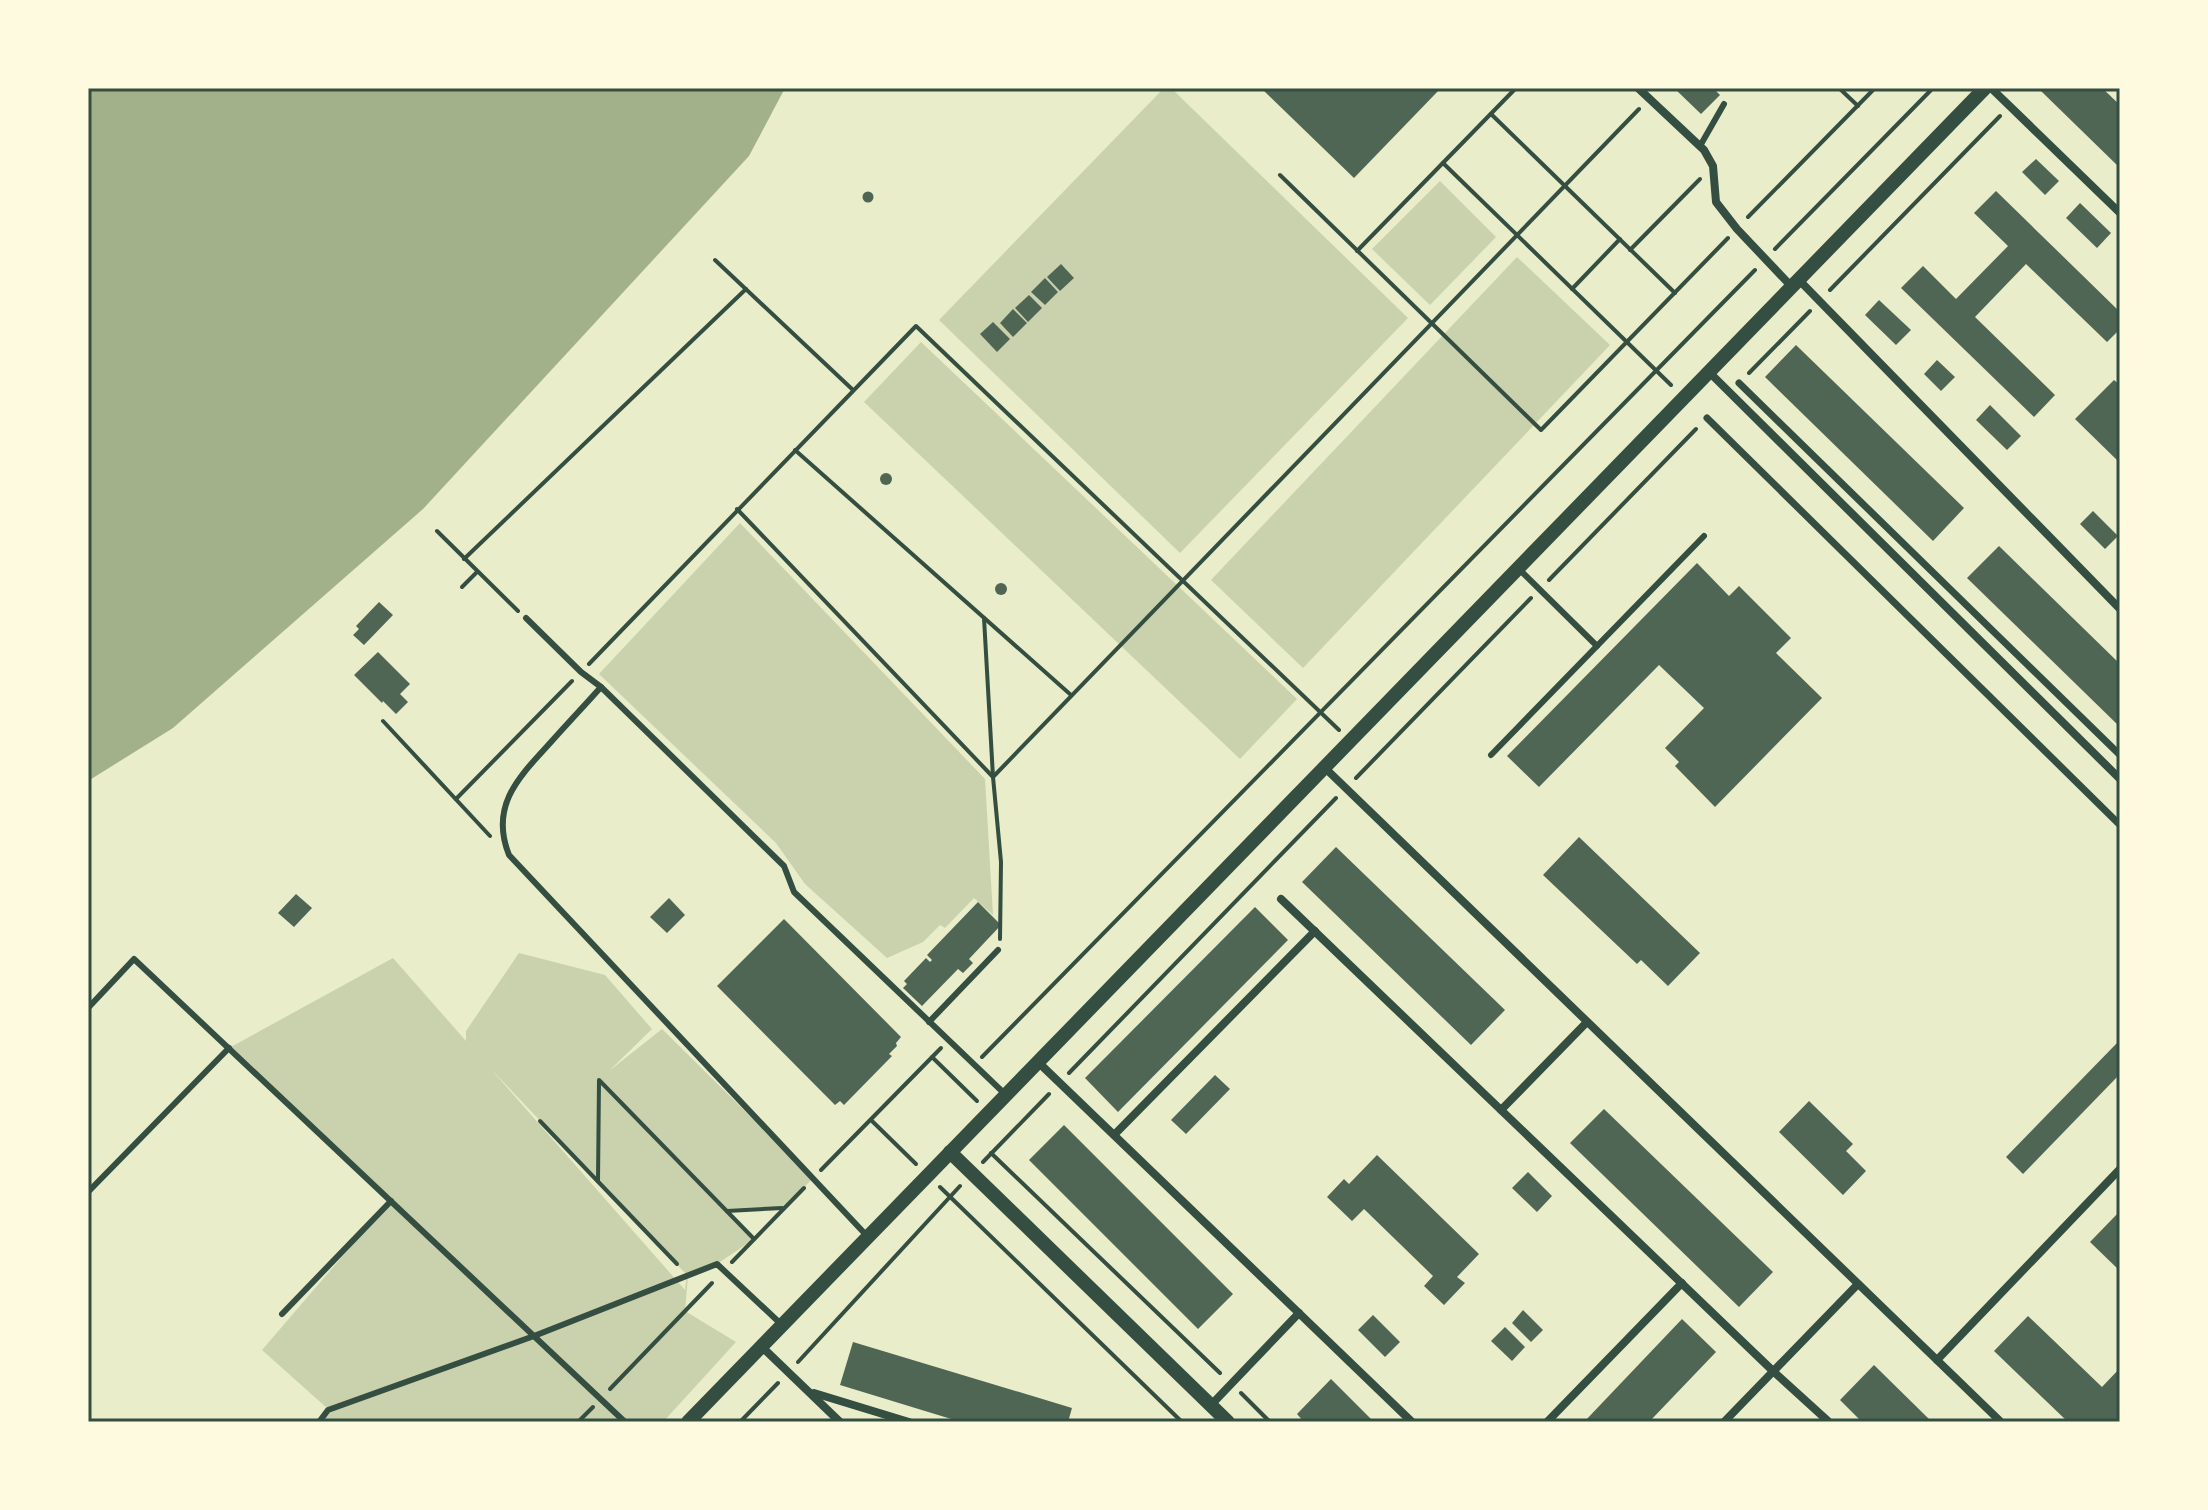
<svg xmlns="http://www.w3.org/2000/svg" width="2208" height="1510" font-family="Helvetica,sans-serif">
<rect width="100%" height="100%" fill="#e9edc9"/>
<g fill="#cad2ad" fill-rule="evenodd">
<path d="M 1164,88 L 1171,88 L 1408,318 L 1180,553 L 939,320 Z"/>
<path d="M 1440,181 L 1496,237 L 1430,305 L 1372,249 Z"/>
<path d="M 1517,257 L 1610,345 L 1303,668 L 1211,580 Z"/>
<path d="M 921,342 L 1297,699 L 1240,759 L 864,402 Z"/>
<path d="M 740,523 L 985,779 L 993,915 L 974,898 L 945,928 L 940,925 L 923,942 L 887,958 L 805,884 L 776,843 L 599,674 Z"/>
<path d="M 519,953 L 605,975 L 652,1029 L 609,1071 L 662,1029 L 813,1178 L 784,1208 L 728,1211 L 754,1239 L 717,1264 L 688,1275 L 685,1311 L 736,1342 L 663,1422 L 317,1422 L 328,1409 L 262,1350 L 390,1201 L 229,1048 L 393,958 L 466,1041 L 466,1031 ZM 490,1068 L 687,1275 L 685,1290 Z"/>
</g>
<path fill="#a3b18a" d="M 88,88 L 785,88 L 749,156 L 423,509 L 173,728 L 88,781 Z"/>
<g fill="#4f6655">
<path d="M 1261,88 L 1441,88 L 1354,178 Z"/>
<path d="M 1674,88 L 1713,88 L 1720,95 L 1701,114 Z"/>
<path d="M 2044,88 L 2102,88 L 2120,105 L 2120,168 L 2041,91 Z"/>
<path d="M 2036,159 L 2059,181 L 2045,195 L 2022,172 Z"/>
<path d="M 1996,191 L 2120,312 L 2120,329 L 2107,342 L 2026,264 L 1975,317 L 2055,395 L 2034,417 L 1901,288 L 1923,266 L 1956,299 L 2008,246 L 1974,213 Z"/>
<circle cx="868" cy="197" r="5.5"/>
<path d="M 2080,203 L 2111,233 L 2097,248 L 2066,218 Z"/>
<path d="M 1061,264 L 1074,278 L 1060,291 L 1047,277 Z"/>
<path d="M 1045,278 L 1058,292 L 1045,305 L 1031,292 Z"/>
<path d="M 1029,295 L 1042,308 L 1028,322 L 1015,308 Z"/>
<path d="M 1879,300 L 1911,330 L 1896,345 L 1865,315 Z"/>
<path d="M 1013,309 L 1027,323 L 1013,337 L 1000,323 Z"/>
<path d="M 993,322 L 1010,339 L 997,352 L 980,334 Z"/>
<path d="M 1796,345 L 1964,508 L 1933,541 L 1765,377 Z"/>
<path d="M 1937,360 L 1955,377 L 1941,391 L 1924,374 Z"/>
<path d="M 2114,380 L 2120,385 L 2120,463 L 2075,419 Z"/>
<path d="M 1990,405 L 2021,436 L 2007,450 L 1976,420 Z"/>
<circle cx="886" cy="479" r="6"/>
<path d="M 2093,511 L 2118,536 L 2105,549 L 2080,524 Z"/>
<path d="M 1999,546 L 2120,664 L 2120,727 L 1967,578 Z"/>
<path d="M 1697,563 L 1729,596 L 1739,586 L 1791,638 L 1776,653 L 1822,698 L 1715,807 L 1675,766 L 1679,762 L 1665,748 L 1704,708 L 1659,665 L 1539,787 L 1507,756 Z"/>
<circle cx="1001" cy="589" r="6"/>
<path d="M 379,602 L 393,615 L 364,645 L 353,635 L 359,629 L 356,626 Z"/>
<path d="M 378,652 L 410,684 L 400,694 L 408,702 L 396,714 L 383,701 L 382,703 L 354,675 Z"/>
<path d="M 1579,837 L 1700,953 L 1668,986 L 1641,960 L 1637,964 L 1543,875 Z"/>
<path d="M 1336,847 L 1505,1010 L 1471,1045 L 1302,882 Z"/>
<path d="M 296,894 L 312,908 L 294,927 L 278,913 Z"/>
<path d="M 669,898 L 685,915 L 667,933 L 650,917 Z"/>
<path d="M 978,902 L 1001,925 L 969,959 L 973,963 L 963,973 L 958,969 L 922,1006 L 903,988 L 907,984 L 904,981 L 926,958 L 930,962 L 932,960 L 927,955 Z"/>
<path d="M 1255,907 L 1288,940 L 1118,1112 L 1085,1078 Z"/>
<path d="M 784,919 L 901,1037 L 896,1043 L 897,1046 L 889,1054 L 892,1056 L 844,1105 L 840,1101 L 835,1105 L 717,986 Z"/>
<path d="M 2117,1043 L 2120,1046 L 2120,1074 L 2023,1174 L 2006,1157 Z"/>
<path d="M 1215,1075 L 1230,1089 L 1186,1134 L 1171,1120 Z"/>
<path d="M 1809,1101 L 1853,1144 L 1846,1151 L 1866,1171 L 1843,1195 L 1779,1132 Z"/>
<path d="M 1604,1109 L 1773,1272 L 1739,1307 L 1570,1143 Z"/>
<path d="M 1064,1125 L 1233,1294 L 1198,1329 L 1029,1160 Z"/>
<path d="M 1377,1155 L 1479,1254 L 1457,1277 L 1465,1283 L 1444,1305 L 1424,1286 L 1433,1276 L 1364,1209 L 1352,1221 L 1327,1197 L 1344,1179 L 1349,1184 Z"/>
<path d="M 1528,1172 L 1552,1196 L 1537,1212 L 1512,1188 Z"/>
<path d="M 2120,1211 L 2120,1271 L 2090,1242 Z"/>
<path d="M 1523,1310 L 1543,1330 L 1531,1342 L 1512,1323 Z"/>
<path d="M 1373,1315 L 1400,1342 L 1385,1357 L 1358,1330 Z"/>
<path d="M 2028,1316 L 2102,1387 L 2120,1368 L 2120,1422 L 2068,1422 L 1994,1351 Z"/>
<path d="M 1682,1319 L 1716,1352 L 1649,1422 L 1584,1422 Z"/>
<path d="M 1505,1327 L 1525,1347 L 1512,1361 L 1491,1341 Z"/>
<path d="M 853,1342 L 1072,1408 L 1068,1422 L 961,1422 L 840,1385 Z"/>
<path d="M 1874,1365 L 1932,1422 L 1862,1422 L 1840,1400 Z"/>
<path d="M 1331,1379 L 1374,1422 L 1304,1422 L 1297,1414 Z"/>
</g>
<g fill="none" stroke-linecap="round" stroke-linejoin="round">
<g stroke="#344e41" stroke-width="4">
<path d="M 1839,88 L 1858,106"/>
<path d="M 2117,88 L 2120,91"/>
<path d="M 1491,114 L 1675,293"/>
<path d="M 1443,163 L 1671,385"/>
<path d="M 1280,175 L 1541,430 L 1728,238"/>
<path d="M 1748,217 L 1875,88"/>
<path d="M 1775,249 L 1933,88"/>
<path d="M 1630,250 L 1700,179"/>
<path d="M 1357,251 L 1516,88"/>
<path d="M 715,260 L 853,390"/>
<path d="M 1572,289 L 1620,239"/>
<path d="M 1830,290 L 2000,116"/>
<path d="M 1749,373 L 1810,311"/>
<path d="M 795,450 L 1071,695"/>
<path d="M 737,509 L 993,777 L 1639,109"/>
<path d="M 437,531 L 518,611"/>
<path d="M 464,559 L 746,289"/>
<path d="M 1549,580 L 1696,429"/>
<path d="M 462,587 L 477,572"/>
<path d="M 984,618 L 993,777 L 1001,862 L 1000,939"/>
<path d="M 589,664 L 916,326 L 1339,730"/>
<path d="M 383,721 L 490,836"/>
<path d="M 1356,778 L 1531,598"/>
<path d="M 456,799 L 572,681"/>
<path d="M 932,1057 L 977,1101"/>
<path d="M 982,1057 L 1755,270"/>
<path d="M 1069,1073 L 1336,798"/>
<path d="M 871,1120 L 916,1164"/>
<path d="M 540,1121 L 677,1264"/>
<path d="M 991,1153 L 1220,1373"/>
<path d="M 983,1162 L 1049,1094"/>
<path d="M 821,1170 L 941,1048"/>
<path d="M 598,1181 L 599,1080 L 754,1239"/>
<path d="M 940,1187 L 1182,1422"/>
<path d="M 727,1211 L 782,1208"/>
<path d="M 732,1262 L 804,1188"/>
<path d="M 798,1362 L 960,1186"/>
<path d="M 610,1389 L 712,1283"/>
<path d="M 1241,1393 L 1270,1422"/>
<path d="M 578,1422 L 593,1407"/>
<path d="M 740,1422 L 778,1383"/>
</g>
<g stroke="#344e41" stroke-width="6">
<path d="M 1700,146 L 1724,104"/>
<path d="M 1520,570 L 1597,646"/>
<path d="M 526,618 L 581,672 L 601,687 L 784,866 L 794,892 L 1006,1095"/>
<path d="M 601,687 C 585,705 568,723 551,742 C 520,776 489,805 509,855 L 868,1237"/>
<path d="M 1491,755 L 1704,536"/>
<path d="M 88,1008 L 134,959 L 625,1422"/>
<path d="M 929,1022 L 998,950"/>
<path d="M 88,1192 L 229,1048"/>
<path d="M 282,1314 L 391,1201"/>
<path d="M 319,1422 L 328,1410 L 534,1336 L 717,1264 L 782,1325"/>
</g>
<g stroke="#344e41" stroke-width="7">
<path d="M 1739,383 L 2120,755"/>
<path d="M 1707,418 L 2120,825"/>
</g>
<g stroke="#344e41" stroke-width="8">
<path d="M 1638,88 L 1704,150 L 1713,166 L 1716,202 L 1737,229 L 1791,286"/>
<path d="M 1991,88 L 2120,213"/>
<path d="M 1798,279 L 2120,609"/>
<path d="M 1709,372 L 2120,779"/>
<path d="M 1324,767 L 2001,1422"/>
<path d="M 1281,899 L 1773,1371 L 1829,1422"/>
<path d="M 1038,1062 L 1412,1422"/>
<path d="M 1501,1110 L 1587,1022"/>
<path d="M 1114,1135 L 1315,931"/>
<path d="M 762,1347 L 840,1422"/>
<path d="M 1937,1360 L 2120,1169"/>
<path d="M 814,1393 L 909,1422"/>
<path d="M 1211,1405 L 1299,1313"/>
<path d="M 1547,1422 L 1682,1283"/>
<path d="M 1724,1422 L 1858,1284"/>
</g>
<g stroke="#344e41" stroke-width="14">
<path d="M 950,1152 L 1228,1422"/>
<path d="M 688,1422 L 1985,88"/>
</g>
</g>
<rect width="2208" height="1510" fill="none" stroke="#fefae0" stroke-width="180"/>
<rect x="90" y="90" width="2028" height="1330" fill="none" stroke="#344e41" stroke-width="3"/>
</svg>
